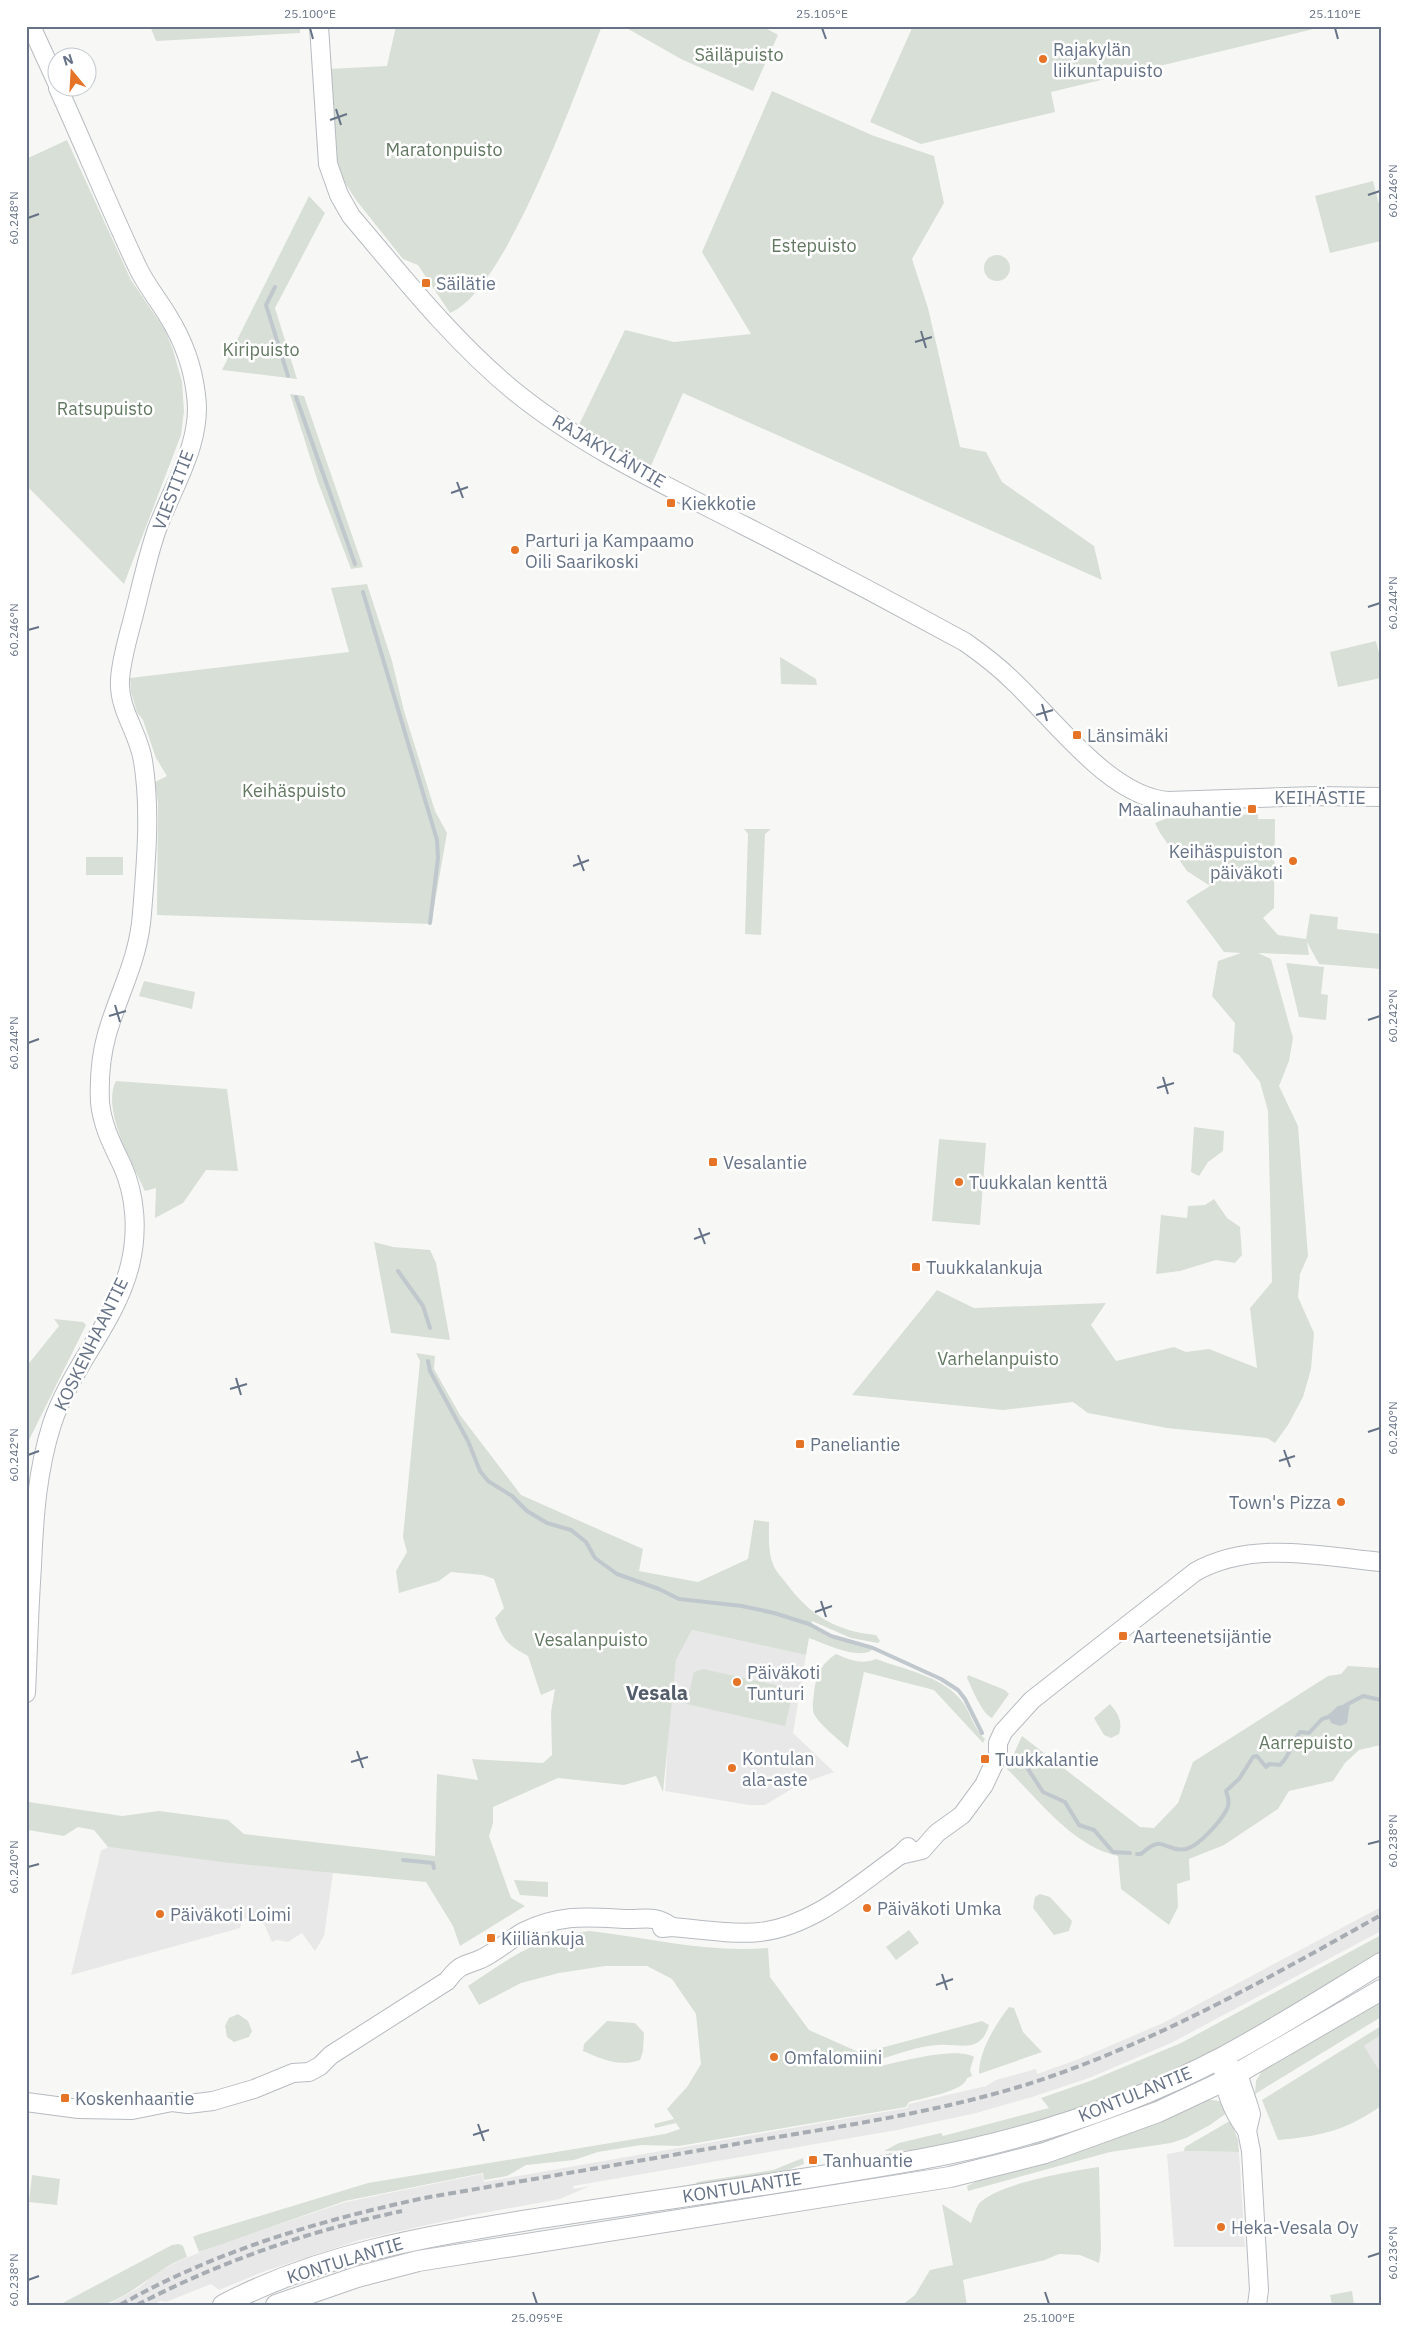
<svg xmlns="http://www.w3.org/2000/svg" width="1407" height="2331" font-family="'IBM Plex Sans',sans-serif">
<rect width="100%" height="100%" fill="#f7f8f5"/>
<g fill="#e8e8e8">
<path d="M 692,1630 L 806,1655 L 793,1733 L 834,1772 L 800,1784 L 765,1805 L 749,1805 L 665,1791 L 670,1704 L 676,1660 Z"/>
<path d="M 108,1847 L 333,1873 L 324,1936 L 315,1951 L 302,1933 L 288,1942 L 277,1940 L 272,1942 L 264,1924 L 243,1918 L 240,1928 L 71,1975 L 101,1851 Z"/>
<path d="M 1381,1907 L 1381,1931 L 1171,2043 L 1089,2078 L 1032,2097 L 976,2113 L 897,2130 L 573,2186 L 574,2189 L 590,2186 L 560,2199 L 472,2215 L 360,2240 L 265,2271 L 219,2290 L 211,2284 L 166,2302 L 160,2301 L 153,2305 L 108,2305 L 140,2287 L 155,2274 L 179,2261 L 222,2243 L 346,2202 L 482,2174 L 484,2182 L 907,2108 L 909,2104 L 986,2086 L 996,2080 L 1036,2069 L 1037,2074 L 1079,2059 L 1163,2023 Z"/>
<path d="M 1381,2035 L 1381,2073 L 1364,2046 Z"/>
<path d="M 1184,2151 L 1239,2152 L 1245,2247 L 1174,2247 L 1167,2154 Z"/>
</g>
<g fill="#d8dfd6">
<path d="M 150,26 L 300,26 L 300,33 L 156,41 Z"/>
<path d="M 396,26 L 602,26 C 577,87 507,290 450,313 L 418,265 L 403,259 L 356,200 L 343,180 L 337,160 L 328,69 L 387,66 Z"/>
<path d="M 623,26 L 762,26 L 778,35 L 753,91 L 681,59 Z"/>
<path d="M 913,26 L 1326,26 L 1051,92 L 1055,112 L 921,144 L 870,122 Z"/>
<path d="M 772,91 L 874,136 L 934,156 L 944,203 L 912,259 L 928,308 L 960,447 L 986,452 L 1002,482 L 1094,546 L 1102,580 L 683,393 L 650,468 L 577,429 L 625,330 L 674,342 L 751,334 L 702,252 Z"/>
<path d="M 67,140 L 131,280 L 165,330 L 173,350 L 182,382 L 184,411 L 181,435 L 124,584 L 26,485 L 26,159 Z"/>
<path d="M 1373,181 L 1381,212 L 1381,241 L 1330,253 L 1315,196 Z"/>
<path d="M 309,196 L 325,213 L 275,308 L 297,379 L 222,370 Z"/>
<circle cx="997" cy="268" r="13"/>
<path d="M 290,394 L 304,396 L 363,567 L 351,569 L 318,482 Z"/>
<path d="M 367,584 L 392,661 L 404,711 L 435,811 L 447,833 L 431,924 L 157,915 L 158,803 L 155,782 L 167,776 L 156,758 L 143,720 L 137,712 L 131,692 L 130,678 L 349,652 L 331,588 Z"/>
<path d="M 1376,641 L 1381,661 L 1381,678 L 1338,687 L 1330,652 Z"/>
<path d="M 780,657 L 816,679 L 817,685 L 781,684 Z"/>
<path d="M 1258,814 L 1258,819 L 1275,819 L 1274,908 L 1263,918 L 1278,935 L 1306,939 L 1310,914 L 1338,917 L 1337,929 L 1381,934 L 1381,969 L 1319,964 L 1307,942 L 1309,955 L 1258,953 L 1271,959 L 1293,1038 L 1289,1061 L 1279,1086 L 1298,1126 L 1308,1256 L 1300,1274 L 1298,1297 L 1314,1333 L 1311,1369 L 1303,1397 L 1288,1425 L 1275,1443 L 1267,1438 L 1167,1428 L 1088,1413 L 1073,1402 L 1003,1410 L 852,1395 L 937,1290 L 974,1308 L 1106,1303 L 1091,1325 L 1116,1361 L 1174,1347 L 1186,1352 L 1209,1349 L 1257,1368 L 1250,1308 L 1272,1282 L 1268,1111 L 1260,1082 L 1239,1055 L 1233,1052 L 1235,1023 L 1212,996 L 1218,961 L 1241,953 L 1224,952 L 1186,901 L 1210,886 L 1187,871 L 1160,833 L 1155,823 L 1170,817 Z"/>
<path d="M 744,829 L 771,829 L 765,834 L 761,935 L 745,934 L 748,834 Z"/>
<rect x="86" y="857" width="37" height="18"/>
<path d="M 1286,963 L 1324,967 L 1321,994 L 1328,995 L 1326,1020 L 1299,1017 Z"/>
<path d="M 144,981 L 195,992 L 192,1009 L 139,996 Z"/>
<path d="M 116,1081 L 227,1089 L 238,1171 L 206,1170 L 183,1203 L 155,1218 L 156,1188 L 145,1191 C 133,1164 101,1109 116,1081 Z"/>
<path d="M 1194,1127 L 1224,1131 L 1223,1151 L 1208,1162 L 1199,1176 L 1191,1172 Z"/>
<path d="M 939,1139 L 986,1143 L 980,1225 L 932,1221 Z"/>
<path d="M 1214,1199 L 1227,1218 L 1240,1227 L 1242,1255 L 1235,1263 L 1216,1260 L 1180,1271 L 1156,1274 L 1161,1215 L 1187,1218 L 1188,1206 L 1205,1205 Z"/>
<path d="M 374,1242 L 393,1247 L 430,1250 L 436,1263 L 450,1340 L 391,1333 Z"/>
<path d="M 54,1319 L 83,1322 L 86,1325 L 29,1440 L 26,1438 L 26,1367 L 59,1326 Z"/>
<path d="M 416,1353 L 435,1356 L 434,1369 L 460,1415 L 521,1495 L 643,1549 L 639,1571 L 698,1582 L 748,1559 L 754,1520 L 769,1522 C 769,1536 768,1551 773,1564 C 775,1571 782,1577 786,1583 C 810,1615 835,1631 876,1635 L 880,1641 L 878,1643 L 851,1638 L 812,1621 L 811,1627 L 830,1637 L 872,1650 C 858,1660 825,1644 809,1638 L 806,1655 L 692,1630 L 676,1660 L 663,1792 L 656,1776 L 624,1785 L 558,1778 L 493,1807 L 493,1823 L 489,1836 L 511,1898 L 525,1906 L 460,1946 L 453,1926 L 426,1882 L 230,1863 L 108,1847 L 94,1830 L 78,1827 L 64,1836 L 28,1830 L 26,1826 L 29,1802 L 122,1816 L 159,1811 L 228,1820 L 244,1834 L 435,1856 L 437,1774 L 478,1780 L 472,1759 L 543,1763 L 552,1755 L 551,1712 L 555,1689 L 541,1695 L 528,1656 C 506,1644 505,1642 495,1618 L 504,1608 L 494,1579 L 483,1575 L 451,1572 L 439,1581 L 399,1593 L 396,1571 L 407,1552 L 403,1537 L 420,1361 Z"/>
<path d="M 836,1654 C 850,1660 861,1665 876,1659 C 903,1669 941,1676 960,1699 C 971,1711 971,1725 985,1739 L 983,1743 L 934,1690 L 864,1672 L 848,1748 C 839,1740 819,1724 814,1714 C 812,1708 813,1700 814,1694 C 816,1675 820,1665 836,1654 Z"/>
<path d="M 1348,1666 L 1381,1668 L 1381,1745 L 1359,1750 L 1345,1763 L 1333,1781 L 1289,1791 L 1278,1809 L 1224,1845 L 1189,1859 L 1190,1880 L 1177,1884 L 1178,1907 L 1169,1925 L 1121,1889 L 1118,1856 C 1073,1847 1038,1799 1007,1769 L 1022,1736 L 1140,1827 L 1154,1828 L 1178,1803 L 1193,1762 L 1328,1676 L 1341,1674 Z"/>
<path d="M 703,1669 L 794,1689 L 785,1726 L 686,1704 L 694,1672 Z"/>
<path d="M 968,1675 L 1005,1690 L 1009,1694 L 992,1718 C 982,1714 972,1688 967,1678 Z"/>
<path d="M 1110,1704 C 1118,1713 1123,1722 1119,1734 L 1111,1738 L 1104,1735 L 1094,1718 Z"/>
<path d="M 514,1880 L 548,1882 L 548,1897 L 520,1895 Z"/>
<path d="M 1040,1894 L 1050,1897 L 1072,1921 L 1069,1931 L 1054,1935 L 1033,1908 L 1035,1897 Z"/>
<path d="M 909,1930 L 919,1943 L 896,1960 L 886,1947 Z"/>
<path d="M 590,1931 C 649,1938 708,1953 768,1948 L 770,1977 L 809,2030 L 854,2050 L 862,2053 L 982,2021 L 989,2025 C 980,2055 959,2043 938,2045 C 918,2046 896,2055 877,2060 L 880,2066 C 899,2062 957,2046 974,2057 L 970,2070 L 972,2076 L 967,2078 C 965,2091 923,2098 909,2102 L 906,2107 L 679,2146 L 641,2145 L 598,2152 L 574,2160 L 526,2165 L 507,2176 L 484,2180 L 483,2173 L 345,2201 L 199,2252 L 193,2237 L 197,2235 L 368,2183 L 665,2134 L 680,2129 L 676,2123 L 655,2128 L 654,2124 L 674,2119 L 667,2109 L 687,2087 L 701,2064 L 696,2014 L 672,1979 L 647,1966 L 605,1966 L 559,1973 L 521,1983 L 479,2005 L 468,1986 C 510,1958 538,1936 590,1931 Z"/>
<path d="M 1381,1935 L 1381,1955 L 1211,2055 L 1160,2078 L 1051,2119 L 929,2150 L 884,2151 L 899,2143 L 941,2133 L 943,2136 L 1049,2108 L 1041,2098 L 1090,2081 L 1181,2043 Z"/>
<path d="M 1381,1998 L 1381,2017 L 1255,2094 L 1256,2081 L 1263,2069 Z"/>
<path d="M 1009,2007 L 1014,2008 L 1023,2032 L 1042,2052 L 979,2074 C 979,2051 995,2025 1009,2007 Z"/>
<path d="M 238,2014 L 248,2021 L 252,2031 L 249,2037 L 234,2042 L 227,2037 L 225,2026 L 229,2018 Z"/>
<path d="M 607,2021 L 635,2023 L 644,2033 L 643,2051 L 640,2060 C 620,2067 603,2060 583,2051 L 584,2044 Z"/>
<path d="M 1381,2026 L 1381,2035 L 1364,2046 L 1381,2073 L 1381,2106 C 1345,2131 1321,2136 1278,2140 L 1262,2100 Z"/>
<path d="M 1204,2076 L 1213,2077 L 1213,2080 L 1033,2149 L 1031,2141 Z"/>
<path d="M 1205,2099 L 1219,2101 L 1231,2110 L 1210,2125 L 1186,2138 L 1171,2143 L 1110,2152 L 968,2191 L 967,2186 L 984,2178 Z"/>
<path d="M 1228,2122 L 1231,2122 L 1238,2140 L 1239,2152 L 1184,2151 L 1185,2147 Z"/>
<path d="M 803,2158 L 804,2164 L 774,2175 L 694,2187 L 697,2182 L 773,2170 Z"/>
<path d="M 1099,2167 L 1101,2249 L 1099,2263 L 1080,2255 L 1059,2254 L 1045,2260 L 963,2280 L 967,2305 L 902,2305 L 915,2295 L 930,2270 L 953,2265 L 942,2204 L 971,2223 C 973,2218 975,2210 978,2205 C 993,2184 1073,2171 1099,2167 Z"/>
<path d="M 32,2175 L 60,2179 L 57,2205 L 29,2202 Z"/>
<path d="M 179,2244 L 183,2246 L 187,2257 C 157,2268 136,2293 106,2304 C 96,2308 71,2305 59,2305 L 172,2245 Z"/>
<path d="M 1352,2291 L 1354,2305 L 1332,2305 L 1330,2295 Z"/>
</g>
<path fill="#c0c8ce" d="M 1350,1703 L 1347,1723 L 1340,1726 L 1331,1723 L 1328,1715 L 1338,1706 Z"/>
<g fill="none" stroke-linecap="round" stroke-linejoin="round">
<g stroke="#c0c8ce" stroke-width="4">
<path d="M 275,287 L 266,305 L 288,376"/>
<path d="M 296,397 L 355,564"/>
<path d="M 363,592 L 437,840 L 438,858 L 430,923"/>
<path d="M 398,1271 L 423,1306 L 430,1328"/>
<path d="M 428,1361 L 430,1371 L 468,1441 L 480,1471 L 488,1481 L 512,1496 L 527,1511 L 547,1523 L 571,1530 L 586,1542 L 595,1558 L 617,1574 L 659,1589 L 679,1599 L 742,1606 L 774,1613 L 809,1624 L 831,1636 L 873,1648 L 941,1679 L 958,1690 L 965,1699 L 982,1733"/>
<path d="M 1346,1705 L 1363,1696 L 1381,1700"/>
<path d="M 1016,1759 L 1026,1766 L 1043,1792 L 1065,1802 L 1079,1825 L 1094,1830 L 1113,1852 L 1130,1853"/>
<path d="M 1137,1854 L 1141,1854 C 1165,1832 1163,1853 1186,1849 C 1199,1846 1221,1821 1227,1809 C 1230,1803 1228,1797 1226,1791 L 1239,1779 L 1253,1757 L 1257,1756 L 1266,1767 L 1269,1764 L 1280,1765 C 1290,1756 1292,1743 1300,1732 L 1309,1733 L 1322,1719 L 1332,1716"/>
<path d="M 403,1860 L 433,1863 L 434,1868"/>
</g>
<g stroke="#b7bbc1" stroke-width="20">
<g id="secondary">
<path d="M 31,26 L 58,85"/>
<path d="M 319,26 L 328,164 L 339,195 L 351,216 C 402,276 452,340 514,391 C 583,447 665,485 743,525 C 818,563 892,602 965,642 C 982,654 998,666 1013,681 C 1054,719 1110,797 1168,801 L 1316,796 L 1381,797"/>
<path d="M 26,1693 C 28,1651 29,1609 32,1566 C 34,1518 37,1471 52,1424 C 71,1367 116,1322 130,1265 C 138,1232 136,1196 122,1165 C 112,1144 102,1125 100,1102 C 99,1080 101,1055 107,1034 C 119,992 139,959 142,913 C 146,863 151,810 143,761 C 139,733 118,709 120,680 C 121,661 127,641 132,622 C 140,592 146,562 156,532 C 171,489 203,443 196,395 C 193,368 183,340 168,316 C 158,299 145,284 137,266 C 109,207 85,147 58,88"/>
<path d="M 900,1855 L 922,1850 L 937,1833 L 962,1815 L 984,1785 L 998,1755 L 998,1743 L 1003,1732 L 1032,1700 L 1195,1572 C 1251,1540 1320,1556 1381,1562"/>
<path d="M 662,1928 L 672,1927 C 701,1929 731,1935 760,1932 C 813,1926 858,1885 900,1855 L 908,1847"/>
<path d="M 1229,2065 L 1238,2074 L 1248,2104 L 1251,2114 L 1247,2131 L 1251,2151 L 1259,2290 L 1257,2305"/>
<path d="M 1223,2068 C 1224,2090 1234,2113 1247,2131"/>
<path d="M 26,2102 L 79,2109 L 132,2110 L 172,2102 L 188,2104 L 213,2101 L 254,2089 L 293,2073 L 309,2072 L 320,2066 L 331,2055 L 447,1981 C 461,1963 462,1967 481,1959 C 496,1952 509,1940 523,1932 C 559,1914 586,1917 624,1919 C 645,1920 653,1914 672,1927"/>
</g>
</g>
<g stroke="#b8bbc0" stroke-width="22">
<g id="primary">
<path d="M 223,2305 C 324,2252 430,2236 541,2218 C 668,2198 796,2182 922,2159 C 1026,2140 1129,2106 1223,2057 C 1277,2028 1329,1995 1381,1963"/>
<path d="M 276,2305 L 357,2277 L 418,2261 L 950,2177 L 1045,2153 L 1158,2112 L 1224,2081 L 1381,1990"/>
</g>
</g>
<use href="#secondary" stroke="#fff" stroke-width="18"/>
<use href="#primary" stroke="#fff" stroke-width="20"/>
<g stroke="#a7abb2" stroke-width="4" stroke-dasharray="8 4" stroke-linecap="butt">
<path d="M 120,2305 C 215,2251 318,2221 424,2198 C 534,2179 644,2160 753,2141 C 844,2126 937,2112 1025,2085 C 1151,2045 1267,1979 1381,1915"/>
<path d="M 137,2305 C 221,2261 309,2231 402,2211"/>
</g>
</g>
<path fill="none" stroke="#667286" stroke-width="2" d="M 310,28 L 313,39M 822,28 L 826,39M 1335,28 L 1338,39M 336,109 L 341,125M 330,120 L 347,114M 1368,195 L 1380,191M 28,218 L 39,214M 921,331 L 926,348M 915,342 L 932,337M 457,482 L 463,498M 451,493 L 468,487M 1368,607 L 1380,603M 28,630 L 39,627M 1042,704 L 1047,721M 1036,715 L 1053,710M 578,855 L 584,871M 573,866 L 589,860M 115,1005 L 120,1022M 109,1016 L 126,1011M 1368,1020 L 1380,1016M 28,1043 L 39,1039M 1163,1077 L 1168,1094M 1157,1088 L 1174,1083M 699,1228 L 705,1244M 694,1239 L 710,1233M 236,1378 L 241,1395M 230,1389 L 247,1384M 1368,1432 L 1380,1428M 1284,1450 L 1290,1467M 28,1455 L 39,1451M 1279,1461 L 1295,1456M 821,1601 L 826,1617M 815,1612 L 832,1606M 357,1751 L 363,1768M 351,1762 L 368,1757M 1368,1844 L 1380,1841M 28,1867 L 39,1864M 942,1974 L 947,1990M 936,1985 L 953,1979M 478,2124 L 484,2141M 473,2135 L 489,2130M 1368,2257 L 1380,2253M 28,2280 L 39,2276M 533,2292 L 537,2304M 1045,2292 L 1049,2304"/>
<g fill="#e57427" stroke="#fff" stroke-width="2">
<circle cx="1043" cy="59" r="5"/>
<rect x="421" y="278" width="10" height="10" rx="2.5"/>
<rect x="666" y="498" width="10" height="10" rx="2.5"/>
<circle cx="515" cy="550" r="5"/>
<rect x="1072" y="730" width="10" height="10" rx="2.5"/>
<rect x="1247" y="804" width="10" height="10" rx="2.5"/>
<circle cx="1293" cy="861" r="5"/>
<rect x="708" y="1157" width="10" height="10" rx="2.5"/>
<circle cx="959" cy="1182" r="5"/>
<rect x="911" y="1262" width="10" height="10" rx="2.5"/>
<rect x="795" y="1439" width="10" height="10" rx="2.5"/>
<circle cx="1341" cy="1502" r="5"/>
<rect x="1118" y="1631" width="10" height="10" rx="2.5"/>
<circle cx="737" cy="1682" r="5"/>
<rect x="980" y="1754" width="10" height="10" rx="2.5"/>
<circle cx="732" cy="1768" r="5"/>
<circle cx="867" cy="1908" r="5"/>
<circle cx="160" cy="1914" r="5"/>
<rect x="486" y="1933" width="10" height="10" rx="2.5"/>
<circle cx="774" cy="2057" r="5"/>
<rect x="60" y="2093" width="10" height="10" rx="2.5"/>
<rect x="808" y="2155" width="10" height="10" rx="2.5"/>
<circle cx="1221" cy="2227" r="5"/>
</g>
<g text-anchor="middle" dominant-baseline="central" stroke-width="5" stroke-linejoin="round" paint-order="stroke">
<g font-size="18" fill="#667286" stroke="#fff" text-anchor="start">
<text x="1053" y="49">Rajakylän<tspan x="1053" dy="21">liikuntapuisto</tspan></text>
<text x="436" y="283">Säilätie</text>
<text x="681" y="503">Kiekkotie</text>
<text x="525" y="540">Parturi ja Kampaamo<tspan x="525" dy="21">Oili Saarikoski</tspan></text>
<text x="1087" y="735">Länsimäki</text>
<text x="1242" y="809" text-anchor="end">Maalinauhantie</text>
<text x="1283" y="851" text-anchor="end">Keihäspuiston<tspan x="1283" dy="21">päiväkoti</tspan></text>
<text x="723" y="1162">Vesalantie</text>
<text x="969" y="1182">Tuukkalan kenttä</text>
<text x="926" y="1267">Tuukkalankuja</text>
<text x="810" y="1444">Paneliantie</text>
<text x="1331" y="1502" text-anchor="end">Town's Pizza</text>
<text x="1133" y="1636">Aarteenetsijäntie</text>
<text x="747" y="1672">Päiväkoti<tspan x="747" dy="21">Tunturi</tspan></text>
<text x="742" y="1758">Kontulan<tspan x="742" dy="21">ala-aste</tspan></text>
<text x="995" y="1759">Tuukkalantie</text>
<text x="877" y="1908">Päiväkoti Umka</text>
<text x="170" y="1914">Päiväkoti Loimi</text>
<text x="501" y="1938">Kiiliänkuja</text>
<text x="784" y="2057">Omfalomiini</text>
<text x="75" y="2098">Koskenhaantie</text>
<text x="823" y="2160">Tanhuantie</text>
<text x="1231" y="2227">Heka-Vesala Oy</text>
</g>
<g font-size="18" fill="#627861" stroke="#fff">
<text x="739" y="54">Säiläpuisto</text>
<text x="444" y="149">Maratonpuisto</text>
<text x="814" y="245">Estepuisto</text>
<text x="261" y="349">Kiripuisto</text>
<text x="105" y="408">Ratsupuisto</text>
<text x="294" y="790">Keihäspuisto</text>
<text x="998" y="1358">Varhelanpuisto</text>
<text x="591" y="1639">Vesalanpuisto</text>
<text x="1306" y="1742">Aarrepuisto</text>
</g>
<g font-size="18" fill="#667286" stroke="#fff">
<text transform="translate(609 451) rotate(30)">RAJAKYLÄNTIE</text>
<text transform="translate(173 490) rotate(-69)">VIESTITIE</text>
<text x="1320" y="797">KEIHÄSTIE</text>
<text transform="translate(91 1344) rotate(-64)">KOSKENHAANTIE</text>
<text transform="translate(1135 2094) rotate(-22)">KONTULANTIE</text>
<text transform="translate(742 2187) rotate(-9)">KONTULANTIE</text>
<text transform="translate(345 2260) rotate(-17)">KONTULANTIE</text>
</g>
<g font-size="20" font-weight="bold" fill="#545d6b" stroke="#fff">
<text x="657" y="1692">Vesala</text>
</g>
</g>
<rect width="1407" height="2331" fill="none" stroke="#ffffff" stroke-width="55"/>
<g transform="translate(72 72) rotate(342)"><circle r="24" fill="#ffffff" stroke="#c2c7cf"/>
<path d="M0-4L9 19L0 12L-9 19Z" fill="#e57427"/>
<text y="-8" font-size="14" font-weight="bold" text-anchor="middle" fill="#667286">N</text>
</g>
<rect x="28" y="28" width="1352" height="2276" fill="none" stroke="#667286" stroke-width="2"/>
<g font-size="12" text-anchor="middle" fill="#667286">
<text x="310" y="18">25.100°E</text>
<text x="822" y="18">25.105°E</text>
<text x="1335" y="18">25.110°E</text>
<text transform="translate(1393 191) rotate(-90)" y="4">60.246°N</text>
<text transform="translate(14 218) rotate(-90)" y="4">60.248°N</text>
<text transform="translate(1393 603) rotate(-90)" y="4">60.244°N</text>
<text transform="translate(14 630) rotate(-90)" y="4">60.246°N</text>
<text transform="translate(1393 1016) rotate(-90)" y="4">60.242°N</text>
<text transform="translate(14 1043) rotate(-90)" y="4">60.244°N</text>
<text transform="translate(1393 1428) rotate(-90)" y="4">60.240°N</text>
<text transform="translate(14 1455) rotate(-90)" y="4">60.242°N</text>
<text transform="translate(1393 1841) rotate(-90)" y="4">60.238°N</text>
<text transform="translate(14 1867) rotate(-90)" y="4">60.240°N</text>
<text transform="translate(1393 2253) rotate(-90)" y="4">60.236°N</text>
<text transform="translate(14 2280) rotate(-90)" y="4">60.238°N</text>
<text x="537" y="2322">25.095°E</text>
<text x="1049" y="2322">25.100°E</text>
</g>
</svg>
